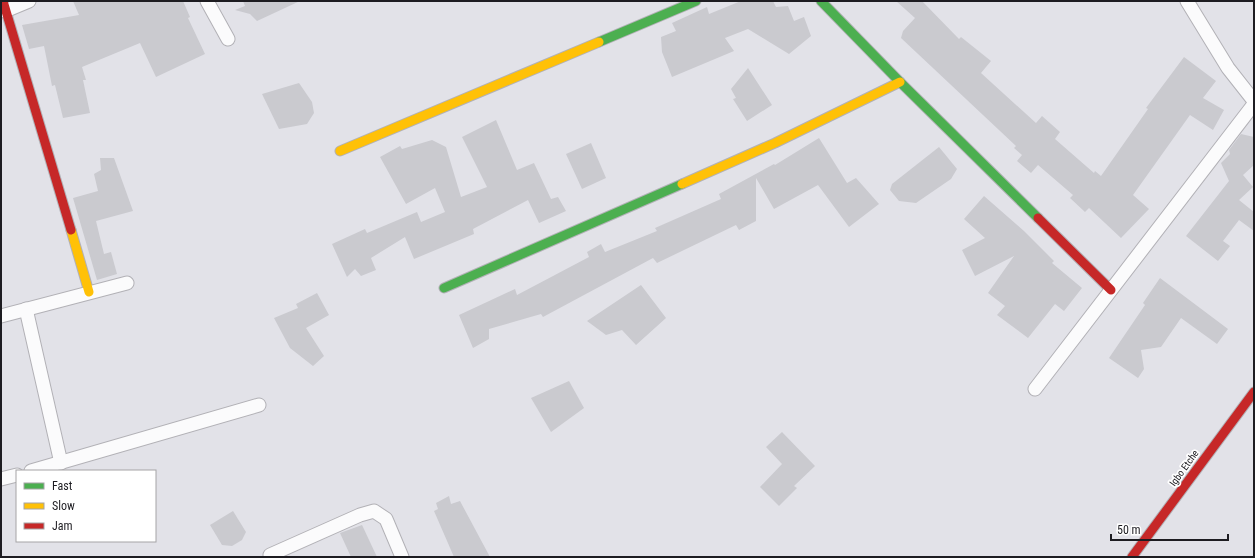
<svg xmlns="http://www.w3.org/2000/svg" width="1255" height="558" font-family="'Roboto Condensed',sans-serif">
<rect width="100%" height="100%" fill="#e2e2e8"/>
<g fill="#cacacf">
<path d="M 73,1 L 183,1 L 190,17 L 188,18 L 205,54 L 156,77 L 140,43 L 82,67 L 86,80 L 83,80 L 90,113 L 63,118 L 55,85 L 52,86 L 44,46 L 29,49 L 22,25 L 79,15 Z"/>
<path d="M 243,1 L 300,1 L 257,21 L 250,14 L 235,10 L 245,6 Z"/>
<path d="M 741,1 L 773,1 L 776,7 L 788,6 L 794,21 L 804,17 L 811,36 L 789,54 L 748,29 L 725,38 L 734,51 L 672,77 L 662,52 L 661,37 L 676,31 L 672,23 L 707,7 L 709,14 Z"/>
<path d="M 896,1 L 922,1 L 959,39 L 961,37 L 991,61 L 981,73 L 1036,123 L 1042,116 L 1060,132 L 1055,139 L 1094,173 L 1095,171 L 1101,176 L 1148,109 L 1146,108 L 1184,57 L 1216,81 L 1203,98 L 1224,110 L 1213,130 L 1190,115 L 1133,195 L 1149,209 L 1121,238 L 1089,208 L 1085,212 L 1070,198 L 1073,195 L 1038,165 L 1031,173 L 1017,161 L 1022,155 L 1014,148 L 1016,146 L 901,38 L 903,31 L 915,18 Z"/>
<path d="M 748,68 L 772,105 L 747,121 L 733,99 L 736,98 L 731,89 Z"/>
<path d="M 299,83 L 312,102 L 314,113 L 307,124 L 279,129 L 262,94 Z"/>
<path d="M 496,120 L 517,170 L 534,163 L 551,199 L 558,197 L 566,211 L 539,223 L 528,200 L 473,229 L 474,234 L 414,259 L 405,237 L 371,258 L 376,270 L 361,276 L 355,269 L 347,277 L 332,244 L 365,229 L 367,233 L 417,212 L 421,222 L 445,212 L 435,188 L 406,204 L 380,157 L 400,146 L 402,149 L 432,140 L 446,147 L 461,197 L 487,187 L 462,137 Z"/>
<path d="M 1241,134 L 1254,137 L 1254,165 L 1243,175 L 1253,187 L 1239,200 L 1254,212 L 1254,231 L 1239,220 L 1223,241 L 1230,246 L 1218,261 L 1186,236 L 1229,181 L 1221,163 L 1230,154 L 1229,150 Z"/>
<path d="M 819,138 L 847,183 L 856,178 L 879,204 L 849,227 L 818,185 L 774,209 L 756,178 L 756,221 L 739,230 L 736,225 L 657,263 L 653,258 L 543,317 L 541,314 L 489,329 L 489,339 L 473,348 L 459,315 L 515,289 L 517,295 L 589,257 L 587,252 L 601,244 L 605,252 L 657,231 L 655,228 L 721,199 L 719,194 L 774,164 L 775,165 Z"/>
<path d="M 591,143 L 606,178 L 582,189 L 566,154 Z"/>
<path d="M 939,147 L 957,169 L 951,179 L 916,203 L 899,201 L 890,190 L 892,184 Z"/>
<path d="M 100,158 L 114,158 L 133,211 L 96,221 L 104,254 L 111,252 L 117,274 L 97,280 L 73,198 L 98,191 L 94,174 L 101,170 Z"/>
<path d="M 984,196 L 1024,231 L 1054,261 L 1052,263 L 1082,288 L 1064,311 L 1055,304 L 1028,338 L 997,315 L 1005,306 L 988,293 L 1014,256 L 975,276 L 962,250 L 985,238 L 964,219 Z"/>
<path d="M 1160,278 L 1228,329 L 1217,344 L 1181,318 L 1161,347 L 1141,350 L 1144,369 L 1138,378 L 1109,358 L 1145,305 L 1143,303 Z"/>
<path d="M 641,285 L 666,318 L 636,345 L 622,330 L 606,335 L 587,321 Z"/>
<path d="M 317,293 L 329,315 L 306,328 L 324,356 L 313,366 L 290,348 L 274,318 L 298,308 L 296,304 Z"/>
<path d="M 569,381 L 584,408 L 551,432 L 531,398 Z"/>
<path d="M 782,432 L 815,466 L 794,486 L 797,488 L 779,506 L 760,487 L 782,464 L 766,447 Z"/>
<path d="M 449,496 L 451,504 L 460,501 L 490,557 L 454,557 L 434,511 L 438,509 L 436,503 Z"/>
<path d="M 233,511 L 246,532 L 242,540 L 232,546 L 222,545 L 210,525 Z"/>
<path d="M 362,525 L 377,557 L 351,557 L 340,533 Z"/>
</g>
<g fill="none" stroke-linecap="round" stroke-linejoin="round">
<g stroke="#b2b1b6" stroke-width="15">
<g id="street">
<path d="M 207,1 L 228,39"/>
<path d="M 1187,1 L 1228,68 L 1254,101"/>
<path d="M 5,11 L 29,1"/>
<path d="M 26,309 L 61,463"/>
<path d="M 1,316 L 127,283"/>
<path d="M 1035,389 L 1254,104"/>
<path d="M 31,471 L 259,405"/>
<path d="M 1,479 L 17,475"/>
<path d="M 270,555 L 360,515 L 374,511 L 386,519 L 402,557"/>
</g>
</g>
<g stroke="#b2b1b6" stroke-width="11">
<g id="fast">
<path d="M 821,1 L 900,82 L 1038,218"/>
<path d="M 599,42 L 696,1"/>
<path d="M 444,288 L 682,184"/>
</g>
</g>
<g stroke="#b2b1b6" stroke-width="11">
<g id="slow">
<path d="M 340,151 L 599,42"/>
<path d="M 682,184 L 775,143 L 900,82"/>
<path d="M 71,230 L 89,292"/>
</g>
</g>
<g stroke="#b2b1b6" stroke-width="11">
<g id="jam">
<path d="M 3,1 L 71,230"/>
<path d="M 1038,218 L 1111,290"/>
<path d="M 1132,557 L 1254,392"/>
</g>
</g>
<use href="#street" stroke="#fbfbfc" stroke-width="13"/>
<use href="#fast" stroke="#4caf50" stroke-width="9"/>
<use href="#slow" stroke="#ffc107" stroke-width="9"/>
<use href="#jam" stroke="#c62828" stroke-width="9"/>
</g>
<g text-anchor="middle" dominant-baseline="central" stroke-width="3.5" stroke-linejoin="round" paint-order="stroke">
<g font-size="10" fill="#1d1c21" stroke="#fff">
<text transform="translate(1184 468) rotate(-54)">Igbo Etche</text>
</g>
</g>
<rect width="1255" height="558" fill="none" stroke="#1d1c21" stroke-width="4"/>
<rect x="16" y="470" width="140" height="72" fill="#ffffff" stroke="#a5a4a6"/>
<rect x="24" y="483" width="20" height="6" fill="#4caf50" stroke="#a5a4a6"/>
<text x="52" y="490" font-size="12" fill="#1d1c21">Fast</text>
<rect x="24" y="503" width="20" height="6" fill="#ffc107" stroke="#a5a4a6"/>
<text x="52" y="510" font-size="12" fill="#1d1c21">Slow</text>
<rect x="24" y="523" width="20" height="6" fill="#c62828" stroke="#a5a4a6"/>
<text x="52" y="530" font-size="12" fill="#1d1c21">Jam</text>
<path d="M1111 534v6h117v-6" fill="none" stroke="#1d1c21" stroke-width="2"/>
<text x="1117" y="534" font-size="12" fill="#1d1c21" stroke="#ffffff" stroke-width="3" paint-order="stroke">50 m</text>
</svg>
